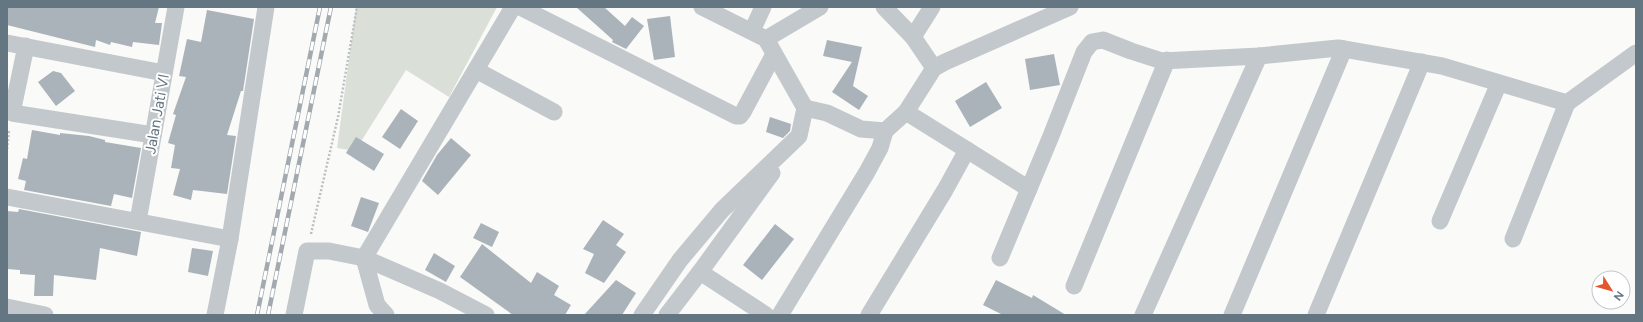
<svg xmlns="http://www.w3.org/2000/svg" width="1643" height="322" font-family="Figtree,sans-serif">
<rect width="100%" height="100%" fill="#fafaf8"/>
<path fill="#dadfd7" d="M 356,7 L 497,7 L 449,97 L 406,70 L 355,151 L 337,148 Z"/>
<g fill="#aab3b9">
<path d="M 7,7 L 159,7 L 155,23 L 162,23 L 159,45 L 133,42 L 132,47 L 111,42 L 110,45 L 96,40 L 95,47 L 7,25 Z"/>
<path d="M 576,7 L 604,7 L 625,26 L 632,17 L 644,26 L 626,49 L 612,42 L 613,40 Z"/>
<path d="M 207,10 L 254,19 L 243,91 L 241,91 L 227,135 L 236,136 L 227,194 L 193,190 L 191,200 L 173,195 L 180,169 L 171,168 L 175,145 L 168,143 L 176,115 L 173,114 L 186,77 L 179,76 L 187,39 L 201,42 Z"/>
<path d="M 670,16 L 675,57 L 654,60 L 647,19 Z"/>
<path d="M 827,40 L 862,47 L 853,86 L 868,96 L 859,110 L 832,92 L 852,62 L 823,56 Z"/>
<path d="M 1054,54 L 1060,85 L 1030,90 L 1025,59 Z"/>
<path d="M 53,71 L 61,73 L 75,91 L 56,106 L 38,82 Z"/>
<path d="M 986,82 L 1002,108 L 970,127 L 955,101 Z"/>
<path d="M 401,109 L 418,121 L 400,149 L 382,137 Z"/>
<path d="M 770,117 L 791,124 L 790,131 L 783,138 L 766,132 Z"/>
<path d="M 32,130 L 60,135 L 60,133 L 89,136 L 105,140 L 105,142 L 141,148 L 132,198 L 114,194 L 111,206 L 24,190 L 26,181 L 18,179 L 23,158 L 27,159 Z"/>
<path d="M 356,137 L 384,154 L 374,171 L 346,153 Z"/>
<path d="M 451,138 L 471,155 L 438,195 L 422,181 L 437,155 Z"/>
<path d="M 361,197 L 379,203 L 368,232 L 351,226 Z"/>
<path d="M 19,209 L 141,232 L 137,256 L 100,248 L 96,280 L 54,275 L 53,296 L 34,296 L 35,275 L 20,274 L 20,270 L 7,269 L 7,211 L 18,212 Z"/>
<path d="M 603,220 L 624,234 L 616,245 L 626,252 L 604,283 L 585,273 L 594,254 L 583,249 Z"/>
<path d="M 481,223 L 499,232 L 492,247 L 473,238 Z"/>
<path d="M 775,224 L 794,239 L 762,280 L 743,265 Z"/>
<path d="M 482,244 L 531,283 L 537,272 L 559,286 L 554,295 L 571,305 L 565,315 L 513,315 L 460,277 Z"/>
<path d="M 192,248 L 213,251 L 208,276 L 188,272 Z"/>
<path d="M 434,253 L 455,266 L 446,282 L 425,270 Z"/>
<path d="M 616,280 L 636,293 L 622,315 L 584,315 Z"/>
<path d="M 996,280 L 1032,298 L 1033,295 L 1066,315 L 1003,315 L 983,305 Z"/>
</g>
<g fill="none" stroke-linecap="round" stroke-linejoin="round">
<g stroke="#bbbfc2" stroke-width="2.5" stroke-dasharray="2 2" stroke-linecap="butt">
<path d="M 7,149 L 9,131"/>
<path d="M 311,234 L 338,117 L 357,7"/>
</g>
<g stroke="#c3c8cc" stroke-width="17">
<path d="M 520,7 L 736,116 L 740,116 L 743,112 L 774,54"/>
<path d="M 702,7 L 766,39 L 805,108"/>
<path d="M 884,7 L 913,37 L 934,68"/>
<path d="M 752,31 L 763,7"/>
<path d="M 913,37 L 932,7"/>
<path d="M 766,39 L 820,7"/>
<path d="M 7,43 L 164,73"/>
<path d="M 26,46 L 12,113 L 153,135"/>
<path d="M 476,70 L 554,112"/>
<path d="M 1567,103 L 1636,53"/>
<path d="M 967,150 L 1029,189"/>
<path d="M 7,197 L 230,239"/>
<path d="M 138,221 L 176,7"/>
<path d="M 1440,221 L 1499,83"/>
<path d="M 1000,258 L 1051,136 L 1084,52 L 1092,42 L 1103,40 L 1131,51 L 1162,61 L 1259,56 L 1338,48 L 1442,66 L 1567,103 L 1513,239"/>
<path d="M 700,272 L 766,315"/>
<path d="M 1074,286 L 1167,60"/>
<path d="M 7,307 L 45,315"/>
<path d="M 215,315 L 230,239 L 266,7"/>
<path d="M 294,315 L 307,251 L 329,251 L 364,258 L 440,291 L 486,315"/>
<path d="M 386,315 L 377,305 L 364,258 L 513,7"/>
<path d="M 642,315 L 680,260 L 722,210 L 799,136 L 805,108 L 827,113 L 861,129 L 885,131 L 906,112 L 934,68 L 945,62 L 1070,7"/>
<path d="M 667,315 L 700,272 L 772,173"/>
<path d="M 780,315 L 867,172 L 880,148 L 885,131"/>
<path d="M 869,315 L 945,190 L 967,150 L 906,112"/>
<path d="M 1143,315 L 1259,56"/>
<path d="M 1232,315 L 1344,49"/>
<path d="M 1316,315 L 1422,62"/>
</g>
<g stroke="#a2aab0" stroke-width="4.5">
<g id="rail">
<path d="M 257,315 L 320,7"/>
<path d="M 268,315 L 331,7"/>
</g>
</g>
<use href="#rail" stroke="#fff" stroke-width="3" stroke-dasharray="9" stroke-linecap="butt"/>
</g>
<g text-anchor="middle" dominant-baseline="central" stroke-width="4" stroke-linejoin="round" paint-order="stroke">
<g font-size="15" fill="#657683" stroke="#fff">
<text transform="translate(157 114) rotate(-80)">Jalan Jati VI</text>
</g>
</g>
<rect width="1643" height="322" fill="none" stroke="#657683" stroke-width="16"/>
<g transform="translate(1611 290) rotate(127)"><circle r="19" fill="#ffffff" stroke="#c1c8cd"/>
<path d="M0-3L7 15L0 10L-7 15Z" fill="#e4572e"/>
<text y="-6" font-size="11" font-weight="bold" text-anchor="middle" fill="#657683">N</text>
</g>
</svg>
